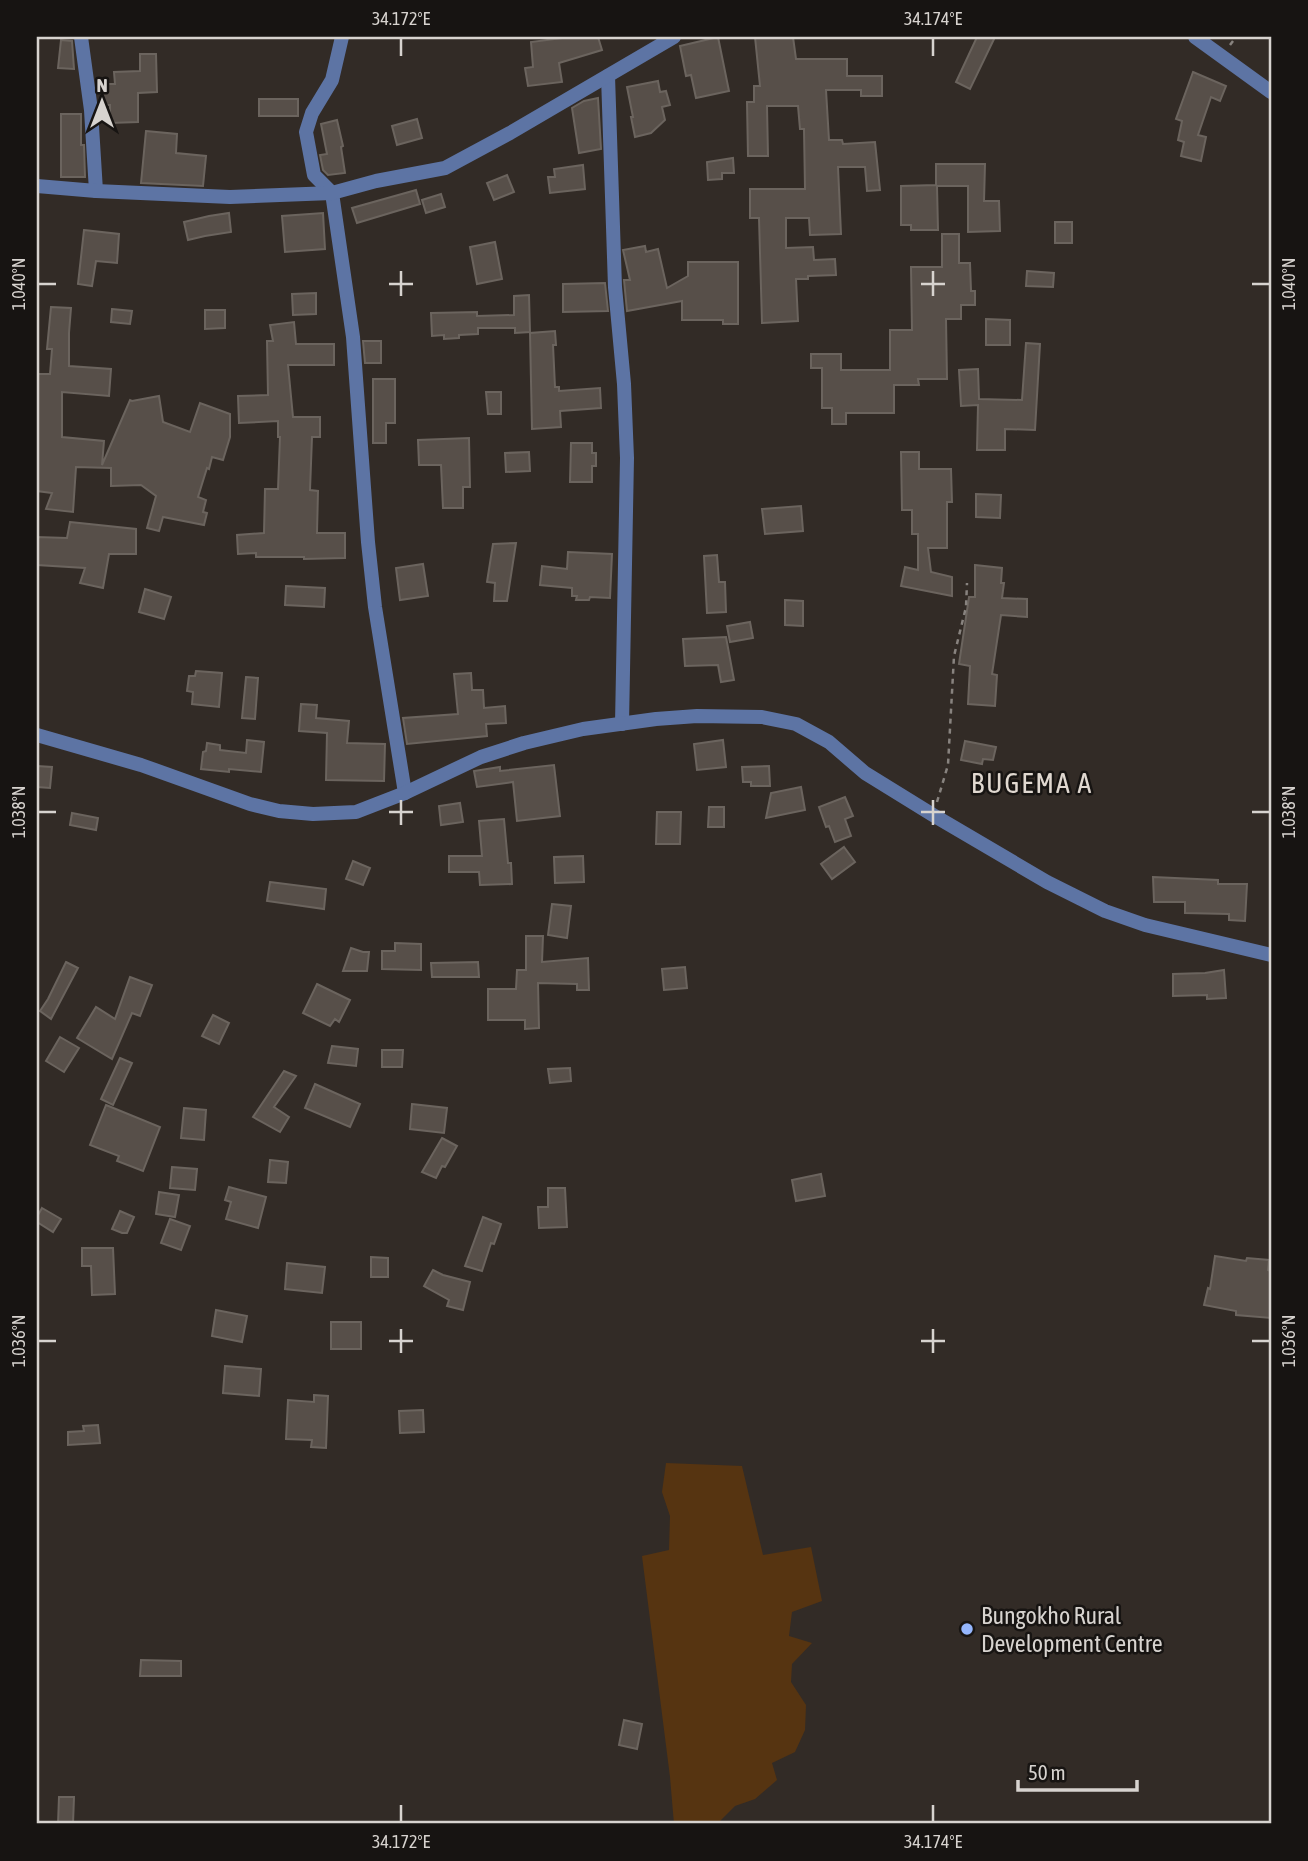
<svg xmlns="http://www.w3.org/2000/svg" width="1308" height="1861" viewBox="0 0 1308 1861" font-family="'Asap Condensed',sans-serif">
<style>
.green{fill:#563411}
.building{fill:#574f49;stroke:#6b645e;stroke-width:2}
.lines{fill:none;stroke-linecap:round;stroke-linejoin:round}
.path{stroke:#88837f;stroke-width:2.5;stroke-dasharray:5 5;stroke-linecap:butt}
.minor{stroke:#5d74a4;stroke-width:14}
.ticks{fill:none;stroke:#d7d3cf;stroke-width:2.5}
.poi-dot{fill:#95b6fd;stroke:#171412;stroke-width:2.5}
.labels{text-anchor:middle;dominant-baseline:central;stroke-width:5;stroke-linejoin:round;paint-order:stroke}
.poi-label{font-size:24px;fill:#d7d3cf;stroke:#171412;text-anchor:start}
.quarter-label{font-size:28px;letter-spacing:2px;fill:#e0d8d0;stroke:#171412}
.neatline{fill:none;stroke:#d7d3cf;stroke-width:2.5}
.ticks-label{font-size:18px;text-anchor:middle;fill:#d7d3cf}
</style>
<rect width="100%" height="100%" fill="#322b26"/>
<polygon class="green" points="666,1463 742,1466 763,1555 811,1547 822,1601 792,1612 789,1636 812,1643 792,1664 791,1682 806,1705 805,1730 795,1752 772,1763 777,1780 755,1799 735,1806 717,1824 674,1824 670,1777 642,1556 669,1550 670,1516 662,1492"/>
<g class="building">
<polygon points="570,37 598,37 602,50 559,63 562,82 528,86 525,68 533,67 531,42"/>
<polygon points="718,37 729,91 696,98 691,75 686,76 680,46"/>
<polygon points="755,37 793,37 796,59 847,59 847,76 882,76 882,96 861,96 861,90 826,90 829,140 842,140 843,144 875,142 880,190 867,191 865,167 838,167 841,234 810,235 809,218 786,218 786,248 813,247 814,260 835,259 836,275 808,276 808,279 796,279 798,321 762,323 759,218 750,218 750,189 805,189 804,129 800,129 798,106 767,106 768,156 748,156 747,102 754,102 754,86 760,86"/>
<polygon points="977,37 995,37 970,89 956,82"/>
<polygon points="61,40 72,41 74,69 58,68"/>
<polygon points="140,54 156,54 157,92 138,93 138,122 110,123 110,105 101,105 101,84 115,84 114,72 140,71"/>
<polygon points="1193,72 1226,86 1220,101 1211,97 1198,135 1206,137 1201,161 1181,156 1184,142 1178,140 1182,121 1176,119"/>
<polygon points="658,81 660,92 666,91 670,105 662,107 665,120 651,133 635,137 631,117 633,117 627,87"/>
<polygon points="598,98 601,149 579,153 572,108 584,101"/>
<rect x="259" y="99" width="39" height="17"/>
<polygon points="61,114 81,114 81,145 84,145 85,177 61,177"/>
<polygon points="417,119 422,138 397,145 392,126"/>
<polygon points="337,120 343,146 341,147 345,173 328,175 323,170 320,155 327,154 321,124"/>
<polygon points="146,131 177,134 176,153 206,156 203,186 141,183"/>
<polygon points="733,158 734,173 722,173 722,179 708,180 707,162"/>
<polygon points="936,164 985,164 984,201 999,201 1000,231 968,232 968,186 937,186 938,230 911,230 911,225 901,225 901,186 936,185"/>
<polygon points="583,165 585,189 550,193 548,177 555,177 554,169"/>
<polygon points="507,175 514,192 494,200 487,183"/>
<polygon points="416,190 420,204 357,223 352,208"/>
<polygon points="441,194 445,207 426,213 422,200"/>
<polygon points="229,213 231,232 205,236 188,240 184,222 209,216"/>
<polygon points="323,213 325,249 285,252 282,216"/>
<rect x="1055" y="222" width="17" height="21"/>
<polygon points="84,230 119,234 117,263 96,261 92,286 78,284"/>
<polygon points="942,234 959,234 959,263 970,263 971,291 975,291 975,305 961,305 961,319 946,319 947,379 918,379 919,385 894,385 894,413 846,413 846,424 832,424 832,408 822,408 822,368 811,368 811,354 841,354 841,370 890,370 890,330 912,330 911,267 942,267"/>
<polygon points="495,242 502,279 477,284 470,247"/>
<polygon points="645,246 646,252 658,249 667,288 688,276 688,262 738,262 738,324 723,324 723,320 682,320 682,301 627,311 624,280 630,280 623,250"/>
<polygon points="1027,271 1054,273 1053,287 1026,286"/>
<polygon points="605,283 608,311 563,312 563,284"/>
<polygon points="316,293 316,314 293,315 292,294"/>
<polygon points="529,295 530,332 515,333 515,328 478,328 478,334 459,335 459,338 444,339 444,335 432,336 431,313 477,312 477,316 514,315 514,296"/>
<polygon points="51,307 71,308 69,333 69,366 111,369 109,396 62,392 62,437 104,441 102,465 130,400 132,401 159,396 163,422 190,432 200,403 230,414 230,437 223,460 212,457 209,469 207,468 198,497 206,500 203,512 207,513 204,525 163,517 159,531 147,528 156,496 141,485 111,486 111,468 76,467 73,512 46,509 52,493 37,491 37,374 50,374 52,349 47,349"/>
<polygon points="112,309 132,311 130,324 111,322"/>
<polygon points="205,310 225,310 225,328 205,329"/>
<polygon points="986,319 1010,320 1010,345 986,345"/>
<polygon points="294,322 296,344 334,344 334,365 288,365 293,417 320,417 320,437 312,437 310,490 318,491 317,533 345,533 345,558 304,559 304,557 256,557 256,553 238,554 237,535 264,533 265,489 278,489 280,437 278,437 278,421 239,423 238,396 268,395 267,341 273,341 270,325"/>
<polygon points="555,331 556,345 553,345 555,387 559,387 559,391 600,388 601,408 560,411 561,427 532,429 530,333"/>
<polygon points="363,341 381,341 381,363 365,363"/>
<polygon points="1026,343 1040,344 1035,430 1005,429 1005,450 977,450 978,405 961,406 959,370 978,369 979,399 1022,400"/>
<polygon points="373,379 395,379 395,423 386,423 386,443 373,443"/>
<polygon points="486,392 501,392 501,414 488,414"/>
<polygon points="469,438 470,487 463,487 463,508 443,508 441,465 419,465 418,440"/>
<polygon points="571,443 592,443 592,453 596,453 596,466 592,466 592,482 570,482"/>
<polygon points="529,452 530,471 506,472 505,453"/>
<polygon points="901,452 919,452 919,469 951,469 952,502 947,502 947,548 928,548 931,572 952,577 952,596 901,586 905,567 918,570 918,534 912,534 912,510 902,510"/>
<polygon points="976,494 1001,495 1000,518 976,517"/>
<polygon points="801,506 803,531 765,534 762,509"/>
<polygon points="70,522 136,529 136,554 109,554 103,588 80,583 85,568 37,565 37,537 67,538"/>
<polygon points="516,543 507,601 494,601 495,583 487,582 493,544"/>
<polygon points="568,552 612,554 610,598 590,597 589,600 576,600 577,596 572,596 572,588 540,585 542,566 567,569"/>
<polygon points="717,555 719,582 725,582 726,612 707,613 704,556"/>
<polygon points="423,564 428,596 400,600 396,568"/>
<polygon points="975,565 1002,568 1001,583 1004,583 1002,598 1027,599 1027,617 1001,615 992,674 997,675 995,706 968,704 970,666 959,664 969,597 975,597"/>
<polygon points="286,586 325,588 324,607 285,605"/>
<polygon points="145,589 171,597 164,619 139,612"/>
<polygon points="785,600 803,601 803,626 785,625"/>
<polygon points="750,622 753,638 730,642 727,626"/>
<polygon points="726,637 734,680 721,682 718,665 685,666 683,639"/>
<polygon points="196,671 222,673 219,707 192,704 193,692 187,691 189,676 195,676"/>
<polygon points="471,673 472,690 483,690 484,708 505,706 506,723 486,724 487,736 407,744 403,718 458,714 454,674"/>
<polygon points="246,677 258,678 255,719 242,718"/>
<polygon points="301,704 317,705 316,718 349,721 347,743 385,744 384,781 326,780 327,733 299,731"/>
<polygon points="247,740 264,742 261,772 229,769 229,772 201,769 203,752 206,751 207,743 220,745 220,750 246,753"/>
<polygon points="723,740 726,767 697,770 694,744"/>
<polygon points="965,741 996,747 993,760 983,759 982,764 961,760"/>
<polygon points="554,765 560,816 517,821 513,782 477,787 474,771 500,767 500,771"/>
<polygon points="37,766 52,767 50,788 37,787"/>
<polygon points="769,766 770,786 751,786 751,782 743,782 742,767"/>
<polygon points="801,787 805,810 766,818 771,793"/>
<polygon points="845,797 853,816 845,819 851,836 835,842 829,826 826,827 819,807"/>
<polygon points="460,803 463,822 441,825 439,806"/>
<polygon points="709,807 724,807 724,827 708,827"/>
<polygon points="657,812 681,812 680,844 656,844"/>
<polygon points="72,813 98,818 96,830 70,825"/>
<polygon points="504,819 508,863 511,863 512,884 480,885 479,872 449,872 449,856 482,856 479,821"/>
<polygon points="844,847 855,862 832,879 821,864"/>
<polygon points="583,856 584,882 555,883 554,857"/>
<polygon points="353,861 370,868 363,885 346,879"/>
<polygon points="1153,877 1218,880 1218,884 1247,884 1245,921 1229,920 1229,914 1185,913 1185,902 1154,902"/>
<polygon points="270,882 326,889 324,909 267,901"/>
<polygon points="552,904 571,906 567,938 548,935"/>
<polygon points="526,936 543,936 542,962 588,958 589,990 577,990 577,984 538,983 539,1028 525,1029 525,1020 488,1020 488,989 516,989 517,970 526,970"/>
<polygon points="395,943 421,944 421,970 382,969 382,951 395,951"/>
<polygon points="351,948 363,952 369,952 367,971 343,971"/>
<polygon points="66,962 78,968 51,1019 40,1011 48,999"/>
<polygon points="478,962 479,977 432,977 431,963"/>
<polygon points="685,967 687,988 664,990 662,969"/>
<polygon points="1224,970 1226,998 1207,999 1207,995 1173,996 1173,974 1205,973"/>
<polygon points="130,977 152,985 140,1016 132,1013 112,1059 77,1038 96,1007 115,1019"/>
<polygon points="317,984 350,1000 339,1022 335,1019 330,1026 303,1013"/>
<polygon points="213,1015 229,1023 219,1044 202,1036"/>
<polygon points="60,1037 79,1048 64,1072 46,1061"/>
<polygon points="332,1046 358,1049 356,1066 328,1063"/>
<polygon points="382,1050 403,1050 402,1067 382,1067"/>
<polygon points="120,1058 132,1063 113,1105 101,1099"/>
<polygon points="570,1068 571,1081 550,1083 548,1069"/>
<polygon points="284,1071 296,1076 274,1107 289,1117 280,1132 253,1117"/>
<polygon points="315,1084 360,1104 350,1127 305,1108"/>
<polygon points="412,1104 447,1108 444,1133 410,1129"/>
<polygon points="106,1105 160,1127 143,1171 117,1161 119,1156 90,1145"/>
<polygon points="184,1108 206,1110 204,1140 181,1138"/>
<polygon points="442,1138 457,1146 445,1167 442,1166 436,1178 422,1172"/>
<polygon points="270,1160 288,1162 286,1183 268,1182"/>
<polygon points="172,1167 197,1169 195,1190 170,1188"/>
<polygon points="821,1174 825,1196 796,1201 792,1180"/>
<polygon points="229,1187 266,1197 258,1228 226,1219 231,1202 225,1200"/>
<polygon points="548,1188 565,1188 567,1227 539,1228 538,1207 548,1207"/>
<polygon points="159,1192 179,1195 175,1217 156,1214"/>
<polygon points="42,1208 61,1219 53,1232 37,1222 37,1217"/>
<polygon points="120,1211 134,1217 127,1233 122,1233 112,1229"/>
<polygon points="483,1217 501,1224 494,1244 491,1243 482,1271 465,1266"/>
<polygon points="170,1219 190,1226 181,1250 161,1243"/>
<polygon points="82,1248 113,1248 115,1294 92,1295 91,1266 82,1266"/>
<polygon points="1215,1256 1246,1261 1247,1258 1269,1260 1268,1270 1271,1271 1271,1318 1236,1315 1236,1311 1204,1305 1208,1288 1210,1289"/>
<polygon points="371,1257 388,1258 388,1277 371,1277"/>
<polygon points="287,1263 325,1267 322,1293 285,1289"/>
<polygon points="433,1270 443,1275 470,1282 463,1310 447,1306 449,1300 424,1286"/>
<polygon points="216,1310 247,1316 242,1342 212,1336"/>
<rect x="331" y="1322" width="30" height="27"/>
<polygon points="225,1366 261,1369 259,1396 223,1393"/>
<polygon points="314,1395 328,1396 326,1448 311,1447 312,1440 286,1439 288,1400 314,1402"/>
<polygon points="423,1410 424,1432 400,1433 399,1411"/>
<polygon points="98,1425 100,1443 68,1445 68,1432 84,1431 83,1426"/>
<polygon points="141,1660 181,1661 181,1676 140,1676"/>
<polygon points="624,1720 642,1724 637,1749 619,1745"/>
<polygon points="59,1797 74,1797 73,1824 58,1824"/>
</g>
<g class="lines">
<g class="path">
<polyline points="1230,45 1236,37"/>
<polyline points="937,802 948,765 954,656 966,607 967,583"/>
</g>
<g class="minor">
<polyline points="81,37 91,110 96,191"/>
<polyline points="342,37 332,80 312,113 306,132 314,175 332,193 353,337 368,542 375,607 405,793"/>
<polyline points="1195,37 1271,92"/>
<polyline points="608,76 615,287 624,384 627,458 622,724"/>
<polyline points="37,186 96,191 230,197 332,193 376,181 445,168 510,133 674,37"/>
<polyline points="37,735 141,765 250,804 279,811 313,814 356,812 405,793 481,757 524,743 583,729 656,719 697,716 762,717 796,724 829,742 865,773 933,815 1047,882 1105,911 1145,925 1271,955"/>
</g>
</g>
<path class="ticks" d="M401 38V56M933 38V56M401 271V296M933 271V296M38 284H56M389 284H413M921 284H945M1252 284H1270M401 800V825M933 800V825M38 812H56M389 812H413M921 812H945M1252 812H1270M401 1329V1353M933 1329V1353M38 1341H56M389 1341H413M921 1341H945M1252 1341H1270M401 1805V1822M933 1805V1822"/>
<circle class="poi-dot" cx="967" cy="1629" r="7"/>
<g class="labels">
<g class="poi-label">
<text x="981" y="1615">Bungokho Rural<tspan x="981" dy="28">Development Centre</tspan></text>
</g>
<g class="quarter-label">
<text x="1032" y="783">BUGEMA A</text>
</g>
</g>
<rect width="1308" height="1861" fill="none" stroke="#171412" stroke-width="77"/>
<g transform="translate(102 102)" stroke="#171412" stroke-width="5" paint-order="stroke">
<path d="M0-5L12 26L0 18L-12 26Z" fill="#d7d3cf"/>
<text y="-10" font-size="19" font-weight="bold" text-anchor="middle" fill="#d7d3cf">N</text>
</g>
<path d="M1018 1780v10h119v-10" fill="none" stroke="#d7d3cf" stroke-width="3.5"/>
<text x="1028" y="1780" font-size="21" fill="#d7d3cf" stroke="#171412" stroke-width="5" paint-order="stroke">50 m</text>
<rect x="38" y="38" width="1232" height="1784" class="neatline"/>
<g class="ticks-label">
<text x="401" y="25">34.172°E</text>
<text x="933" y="25">34.174°E</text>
<text transform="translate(19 284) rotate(-90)" y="6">1.040°N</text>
<text transform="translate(1289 284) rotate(-90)" y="6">1.040°N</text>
<text transform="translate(19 812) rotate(-90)" y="6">1.038°N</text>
<text transform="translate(1289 812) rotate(-90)" y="6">1.038°N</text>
<text transform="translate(19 1341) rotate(-90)" y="6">1.036°N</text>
<text transform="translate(1289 1341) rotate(-90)" y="6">1.036°N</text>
<text x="401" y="1848">34.172°E</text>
<text x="933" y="1848">34.174°E</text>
</g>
</svg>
